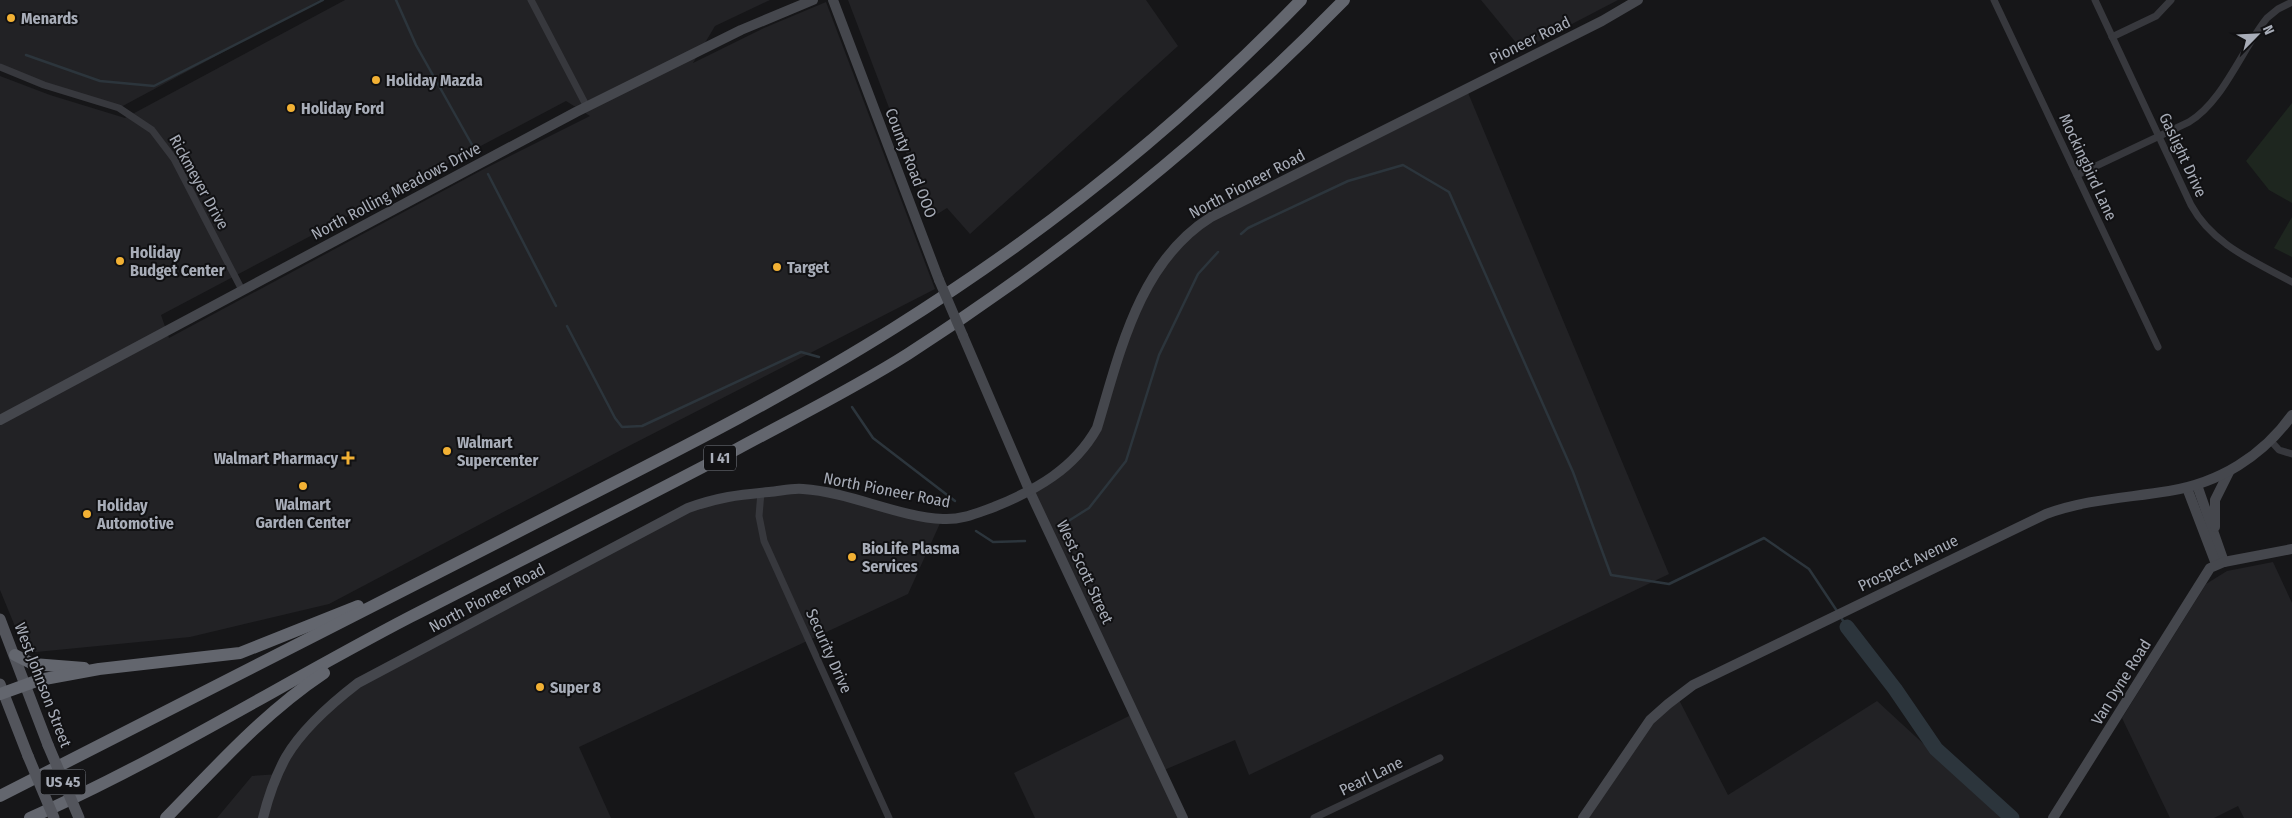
<svg xmlns="http://www.w3.org/2000/svg" width="2292" height="818" viewBox="0 0 2292 818" font-family="'Fira Sans Condensed',sans-serif">
<style>
.built{fill:#222225;fill-rule:evenodd}
.green{fill:#1e261f}
.lines{fill:none;stroke-linecap:round;stroke-linejoin:round}
.stream{stroke:#2c353c;stroke-width:2.5}
.river{stroke:#2c353c;stroke-width:15}
.street{stroke:#37383d;stroke-width:7}
.secondary{stroke:#45474d;stroke-width:10}
.primary{stroke:#53555c;stroke-width:11}
.highway{stroke:#63666e;stroke-width:12}
.secondary-bridge{stroke:#45474d;stroke-width:10}
.primary-bridge{stroke:#53555c;stroke-width:11}
.poi-dot{fill:#f2b134;stroke:#111113;stroke-width:2}
.labels{text-anchor:middle;dominant-baseline:central;stroke-width:4;stroke-linejoin:round;paint-order:stroke}
.shield{fill:#111113;stroke:#7b7e86;stroke-width:1}
.shield-label{font-size:15px;font-weight:bold;fill:#a8adb8}
.poi-label{font-size:16px;font-weight:bold;fill:#a8adb8;stroke:#111113;text-anchor:start}
.street-label{font-size:16px;fill:#a8adb8;stroke:#111113}
</style>
<rect width="100%" height="100%" fill="#161618"/>
<g class="built">
<polygon points="0,0 320,0 119,108 0,67"/>
<path d="M345 0H770L715 26 693 63 764 28 826 2 935 289 625 448 329 604 190 637 26 653 0 590V76L50 95 125 118ZM566 101 590 116 482 170 169 338 161 315Z"/>
<polygon points="848,0 1146,0 1178,46 970,234 947,208 931,218"/>
<polygon points="1481,0 1618,0 1522,50"/>
<polygon points="1466,88 1669,574 1249,775 1235,740 1157,773 1181,818 1035,818 1014,773 1129,716 1125,692 1030,492 1087,446 1144,293 1200,224"/>
<polygon points="789,489 942,519 908,594 579,747 611,818 217,818 252,776 279,774 285,758 345,693 688,508"/>
<polygon points="2273,562 2292,603 2292,818 2244,818 2238,806 2214,818 2170,818 2122,718 2206,584 2227,571"/>
<polygon points="1677,696 1728,795 1877,701 2004,818 1583,818 1627,753"/>
</g>
<g class="green">
<polygon points="2292,103 2292,203 2269,190 2246,161"/>
<polygon points="2292,217 2292,257 2274,248"/>
</g>
<g class="lines">
<g class="stream">
<polyline points="396,0 416,45 475,150"/>
<polyline points="26,55 100,81 154,86 323,0"/>
<polyline points="488,174 556,306"/>
<polyline points="1241,234 1248,228 1348,181 1403,165 1449,192 1573,472 1611,575 1669,584 1764,538 1809,569 1837,611"/>
<polyline points="567,326 615,418 622,427 642,426 801,352 819,357"/>
<polyline points="852,407 873,438 955,501"/>
<polyline points="1070,520 1089,508 1126,461 1159,355 1198,274 1218,252"/>
<polyline points="976,531 993,542 1025,541"/>
<polyline points="1840,616 1847,627"/>
</g>
<polyline class="river" points="1847,627 1895,689 1936,749 2012,818"/>
<g class="street">
<polyline points="531,0 587,107"/>
<polyline points="1994,0 2158,347"/>
<path d="M2095 0 2191 205C2213 245 2254 261 2292 282"/>
<polyline points="2112,37 2156,16 2171,0"/>
<polyline points="0,67 44,85 119,108 152,130 174,159 242,290"/>
<path d="M2077 175 2189 122C2223 102 2242 49 2267 18L2278 9 2292 2"/>
<polyline points="2270,440 2279,450 2292,454"/>
<polyline points="761,492 759,516 764,541 889,818"/>
<polyline points="1314,818 1440,758"/>
</g>
<g class="secondary">
<polyline points="833,0 939,280"/>
<polyline points="963,336 1030,492 1183,818"/>
<polyline points="0,420 576,112 741,30 813,0"/>
<polyline points="2197,485 2224,562"/>
<polyline points="2187,488 2216,564"/>
<polyline points="2215,527 2215,500 2229,472"/>
<path d="M263 818C268 798 276 775 286 757 303 728 332 703 358 683L688 508C719 497 737 495 769 492 781 491 791 488 803 489 850 492 898 517 943 519 962 520 977 513 994 507 1036 490 1074 469 1097 428 1120 352 1139 262 1211 217L1602 21 1638 0"/>
<path d="M1583 818 1650 720 1668 704 1693 685 2046 514C2087 499 2127 498 2169 491 2219 483 2263 456 2292 415"/>
<polyline points="2053,818 2210,568 2224,562 2292,549"/>
</g>
<g class="primary">
<polyline points="0,619 48,745"/>
<polyline points="0,684 28,756"/>
</g>
<g class="highway">
<polyline points="15,655 33,664 84,668"/>
<polyline points="0,694 39,680 99,669 240,653 358,606"/>
<path d="M0 796C170 711 339 624 508 537 638 470 770 406 894 328 1041 236 1180 125 1301 0"/>
<path d="M30 818C161 760 283 683 410 617 519 561 629 506 737 449 794 418 853 389 908 354 1066 252 1213 134 1344 0"/>
<path d="M166 818C216 767 264 713 324 673"/>
</g>
<polyline class="secondary-bridge" points="939,280 963,336"/>
<g class="primary-bridge">
<polyline points="48,745 79,818"/>
<polyline points="28,756 54,818"/>
</g>
</g>
<g class="poi-dot">
<circle cx="11" cy="18" r="5"/>
<circle cx="376" cy="80" r="5"/>
<circle cx="291" cy="108" r="5"/>
<circle cx="120" cy="261" r="5"/>
<circle cx="777" cy="267" r="5"/>
<circle cx="447" cy="451" r="5"/>
<path d="M345.5 450.5h5v5h5v5h-5v5h-5v-5h-5v-5h5z"/>
<circle cx="303" cy="486" r="5"/>
<circle cx="87" cy="514" r="5"/>
<circle cx="852" cy="557" r="5"/>
<circle cx="540" cy="687" r="5"/>
</g>
<g class="labels">
<g class="shield">
<rect x="704" y="445.5" width="32" height="25" rx="4"/>
<rect x="40.5" y="769.5" width="45" height="25" rx="4"/>
</g>
<g class="shield-label">
<text x="720" y="458">I 41</text>
<text x="63" y="782">US 45</text>
</g>
<g class="poi-label">
<text x="21" y="18">Menards</text>
<text x="386" y="80">Holiday Mazda</text>
<text x="301" y="108">Holiday Ford</text>
<text x="130" y="252">Holiday<tspan x="130" dy="18">Budget Center</tspan></text>
<text x="787" y="267">Target</text>
<text x="457" y="442">Walmart<tspan x="457" dy="18">Supercenter</tspan></text>
<text x="338" y="458" text-anchor="end">Walmart Pharmacy</text>
<text x="303" y="504" text-anchor="middle">Walmart<tspan x="303" dy="18">Garden Center</tspan></text>
<text x="97" y="505">Holiday<tspan x="97" dy="18">Automotive</tspan></text>
<text x="862" y="548">BioLife Plasma<tspan x="862" dy="18">Services</tspan></text>
<text x="550" y="687">Super 8</text>
</g>
<g class="street-label">
<text transform="translate(1530 40) rotate(-26)">Pioneer Road</text>
<text transform="translate(2183 155) rotate(65)">Gaslight Drive</text>
<text transform="translate(911 163) rotate(69)">County Road OOO</text>
<text transform="translate(2088 167) rotate(65)">Mockingbird Lane</text>
<text transform="translate(199 182) rotate(61)">Rickmeyer Drive</text>
<text transform="translate(1247 184) rotate(-28)">North Pioneer Road</text>
<text transform="translate(396 191) rotate(-28)">North Rolling Meadows Drive</text>
<text transform="translate(887 490) rotate(11)">North Pioneer Road</text>
<text transform="translate(1908 563) rotate(-26)">Prospect Avenue</text>
<text transform="translate(1085 572) rotate(65)">West Scott Street</text>
<text transform="translate(487 598) rotate(-28)">North Pioneer Road</text>
<text transform="translate(829 651) rotate(66)">Security Drive</text>
<text transform="translate(2121 682) rotate(-58)">Van Dyne Road</text>
<text transform="translate(43 685) rotate(69)">West Johnson Street</text>
<text transform="translate(1371 776) rotate(-26)">Pearl Lane</text>
</g>
</g>
<g transform="translate(2257 35) rotate(66)" stroke="#111113" stroke-width="4" paint-order="stroke">
<path d="M0-4L9 19L0 12L-9 19Z" fill="#a8adb8"/>
<text y="-8" font-size="14" font-weight="bold" text-anchor="middle" fill="#a8adb8">N</text>
</g>
</svg>
